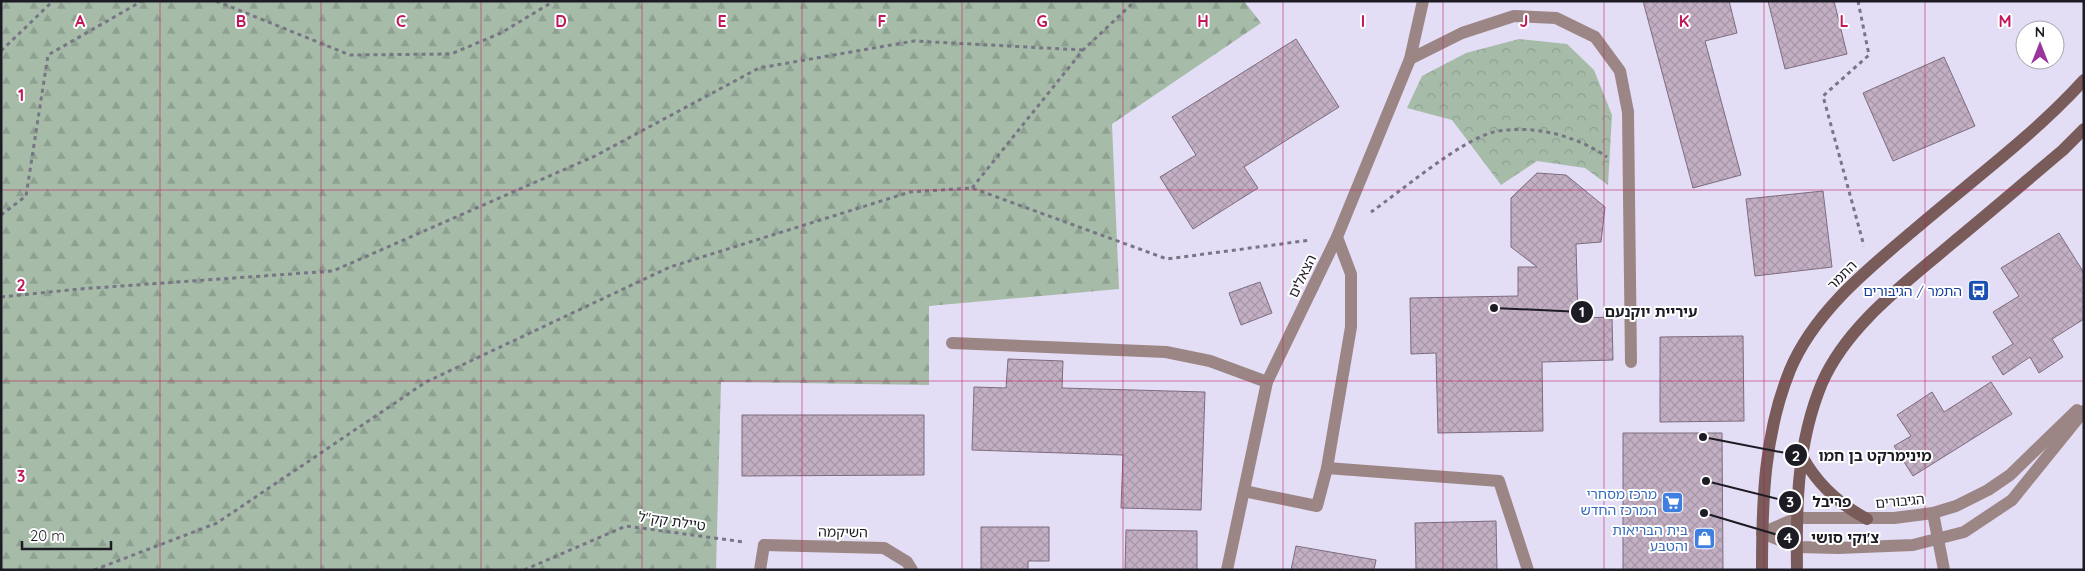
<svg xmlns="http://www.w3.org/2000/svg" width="2085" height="571" viewBox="0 0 2085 571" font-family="Quicksand,'Noto Sans Hebrew',sans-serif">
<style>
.forest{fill:url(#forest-firs)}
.park{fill:url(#park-crowns)}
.building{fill:url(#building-cross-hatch);stroke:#7d6c7e}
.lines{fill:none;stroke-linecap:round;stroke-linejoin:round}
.path{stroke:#787585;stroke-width:3;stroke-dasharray:4 4;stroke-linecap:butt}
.service{stroke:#9c8685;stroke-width:12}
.pedestrian{stroke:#9c8685;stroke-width:12}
.minor{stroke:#9c8685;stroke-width:12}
.tertiary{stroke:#9c8685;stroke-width:12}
.secondary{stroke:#795b5a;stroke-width:12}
.grid{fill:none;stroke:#c2185b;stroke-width:1;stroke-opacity:0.55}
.labels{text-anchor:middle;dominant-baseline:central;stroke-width:4;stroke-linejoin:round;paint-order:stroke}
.street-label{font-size:14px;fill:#1d1b24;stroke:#fff}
.transit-label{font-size:14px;fill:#164399;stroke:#fff;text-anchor:end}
.shop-label{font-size:14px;fill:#366cbe;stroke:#fff;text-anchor:end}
.grid-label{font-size:16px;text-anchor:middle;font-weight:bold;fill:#c2185b;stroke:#fff;stroke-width:4;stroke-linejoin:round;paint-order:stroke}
.leader{fill:none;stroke:#1d1b24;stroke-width:2}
.callout-dot{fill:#1d1b24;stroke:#fff;stroke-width:2}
.mark-label{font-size:15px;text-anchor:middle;font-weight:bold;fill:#fff}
.callout-label{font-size:15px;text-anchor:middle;font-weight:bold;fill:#1d1b24;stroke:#fff;stroke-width:4;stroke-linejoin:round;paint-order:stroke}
</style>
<defs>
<pattern id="forest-firs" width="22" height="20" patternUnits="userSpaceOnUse" patternTransform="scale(1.25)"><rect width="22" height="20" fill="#a6bca9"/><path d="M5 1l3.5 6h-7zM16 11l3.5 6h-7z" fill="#8ea191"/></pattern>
<pattern id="park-crowns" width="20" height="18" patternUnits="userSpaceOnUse" patternTransform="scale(1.25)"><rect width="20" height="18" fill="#a6bca9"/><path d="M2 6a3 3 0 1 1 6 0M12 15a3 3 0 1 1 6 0" fill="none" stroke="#8ea191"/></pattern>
<pattern id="building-cross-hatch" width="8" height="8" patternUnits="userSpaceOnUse" patternTransform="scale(1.25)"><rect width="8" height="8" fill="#c3afc3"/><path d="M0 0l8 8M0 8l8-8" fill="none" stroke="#a796a7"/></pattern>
</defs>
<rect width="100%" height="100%" fill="#e3ddf6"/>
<polygon class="forest" points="1,1 1244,1 1261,23 1112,124 1119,289 929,306 929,385 721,382 716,570 1,570"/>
<polygon class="park" points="1519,39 1567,44 1594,70 1612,115 1608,185 1585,168 1537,161 1501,185 1452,120 1407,108 1422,76 1466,53"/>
<g class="building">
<polygon points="1643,1 1729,1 1737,33 1705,41 1741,175 1693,188"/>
<polygon points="1768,1 1834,1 1847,54 1785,69"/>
<polygon points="1296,39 1339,107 1244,167 1258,188 1193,229 1160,177 1196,155 1172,117"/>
<polygon points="1944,57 1975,126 1893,161 1863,93"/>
<polygon points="1537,173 1566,175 1605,207 1601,242 1576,244 1578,318 1612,317 1613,360 1542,362 1543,431 1438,433 1436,353 1411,354 1410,298 1518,296 1518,267 1537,267 1511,247 1511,198"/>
<polygon points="1823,191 1832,267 1755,276 1746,199"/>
<polygon points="2059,233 2084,273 2084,319 2052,339 2063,357 2039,373 2030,357 2003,375 1992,357 2013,344 1993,312 2019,296 2001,268"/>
<polygon points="1260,282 1272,313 1241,325 1229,293"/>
<polygon points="1743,336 1744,421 1660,422 1660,337"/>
<polygon points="1008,359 1063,361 1062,388 1205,392 1201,510 1121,508 1123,455 972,450 974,387 1006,388"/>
<polygon points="1991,382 2012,414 1913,476 1894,446 1911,436 1897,415 1932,392 1944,412"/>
<polygon points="742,415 924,415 924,475 742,476"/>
<polygon points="1623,433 1722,433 1723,570 1623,570"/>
<polygon points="1496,521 1497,570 1416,570 1415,523"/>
<polygon points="981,527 1049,527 1049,561 1028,561 1028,570 981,570"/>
<polygon points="1126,530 1197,531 1197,570 1125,570"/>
<polygon points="1296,546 1376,560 1374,570 1291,570"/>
</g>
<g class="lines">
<g class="path">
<polyline points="216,1 350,55 451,54 501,33 554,1"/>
<polyline points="1858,1 1869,55 1823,96 1864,246"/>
<polyline points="1,51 53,1"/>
<polyline points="972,188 1083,50 1135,1"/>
<path d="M1371 212C1400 192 1462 139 1494 132 1532 124 1575 135 1607 157"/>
<polyline points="1,215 26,196 48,55 142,1"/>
<polyline points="1,297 79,289 333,271 595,156 759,68 914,41 1083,50"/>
<polyline points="94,570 217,523 426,382 670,267 910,192 972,188 1167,259 1311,240"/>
<polyline points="524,570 626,526 744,542"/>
</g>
<g class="service">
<polyline points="1410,59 1462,33 1514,16 1556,18 1595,37 1620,71 1628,112"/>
<polyline points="1244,491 1317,506 1327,468 1351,327 1351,274 1337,237"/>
<polyline points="760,570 764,545"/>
</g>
<g class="pedestrian">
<polyline points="1628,112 1631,362"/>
<polyline points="1327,468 1499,481 1528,570"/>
</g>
<g class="minor">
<polyline points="952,343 1166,352 1210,361 1267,382"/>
<polyline points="1933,513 1944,570"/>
<polyline points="764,545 884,548 907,562 912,570"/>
<polyline points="1227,570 1267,382 1337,237 1410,59 1423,1"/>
</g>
<g class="tertiary">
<polyline points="1762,533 1797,547 1838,548 1913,545 1964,532 2012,500 2084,411"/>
<polyline points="1762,533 1797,518 1894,518 1933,513 1956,506 1988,490 2010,475 2077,410"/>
</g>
<g class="secondary">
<path d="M1802 456C1817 484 1839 504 1867 519"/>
<path d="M1762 570C1762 501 1764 434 1790 370 1814 312 1868 269 1914 230 1971 181 2033 136 2084 80"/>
<path d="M1797 570C1796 506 1797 443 1822 383 1847 326 1903 285 1950 245 1988 214 2025 182 2063 150L2084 129"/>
</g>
</g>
<path class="grid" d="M160 1V570M321 1V570M481 1V570M642 1V570M802 1V570M962 1V570M1123 1V570M1283 1V570M1443 1V570M1604 1V570M1764 1V570M1925 1V570M1 190H2084M1 381H2084"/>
<defs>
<symbol id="bus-square" viewBox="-11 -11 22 22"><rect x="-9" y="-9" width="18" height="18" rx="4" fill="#1a4fb4" stroke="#fff"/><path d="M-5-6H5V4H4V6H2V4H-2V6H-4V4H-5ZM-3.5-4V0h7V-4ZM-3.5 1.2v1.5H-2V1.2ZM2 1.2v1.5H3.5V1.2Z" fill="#fff"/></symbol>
<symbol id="supermarket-square" viewBox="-11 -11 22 22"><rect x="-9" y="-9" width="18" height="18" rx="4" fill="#3f7fe0" stroke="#fff"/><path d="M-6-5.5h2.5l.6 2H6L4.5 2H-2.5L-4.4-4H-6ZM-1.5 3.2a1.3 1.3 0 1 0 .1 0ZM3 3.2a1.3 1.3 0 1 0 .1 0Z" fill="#fff"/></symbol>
<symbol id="shop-square" viewBox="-11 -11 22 22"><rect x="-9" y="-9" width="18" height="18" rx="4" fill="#3f7fe0" stroke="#fff"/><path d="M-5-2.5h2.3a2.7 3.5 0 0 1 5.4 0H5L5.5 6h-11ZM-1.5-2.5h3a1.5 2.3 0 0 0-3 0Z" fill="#fff"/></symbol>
</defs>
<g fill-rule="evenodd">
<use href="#bus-square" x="1966" y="278" width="25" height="25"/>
<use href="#supermarket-square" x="1660" y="490" width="25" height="25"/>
<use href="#shop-square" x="1692" y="526" width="25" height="25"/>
</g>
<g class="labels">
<g class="street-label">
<text transform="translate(1842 275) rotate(-45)">התמר</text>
<text transform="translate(1302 276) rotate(-64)">הצאלים</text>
<text transform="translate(1900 501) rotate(-5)">הגיבורים</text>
<text transform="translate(672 521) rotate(8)">טיילת קק"ל</text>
<text transform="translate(843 532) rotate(1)">השיקמה</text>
</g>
<g class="transit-label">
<text x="1962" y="291">התמר / הגיבורים</text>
</g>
<g class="shop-label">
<text x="1657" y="494">מרכז מסחרי<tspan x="1657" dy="16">המרכז החדש</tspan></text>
<text x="1688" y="530">בית הבריאות<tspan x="1688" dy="16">והטבע</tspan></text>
</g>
</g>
<g class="grid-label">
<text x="80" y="27">A</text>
<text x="241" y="27">B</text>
<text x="401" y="27">C</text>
<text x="561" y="27">D</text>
<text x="722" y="27">E</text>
<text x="882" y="27">F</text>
<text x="1042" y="27">G</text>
<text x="1203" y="27">H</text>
<text x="1363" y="27">I</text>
<text x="1524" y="27">J</text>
<text x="1684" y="27">K</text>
<text x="1844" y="27">L</text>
<text x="2005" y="27">M</text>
<text x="21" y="101">1</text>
<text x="21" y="291">2</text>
<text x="21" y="482">3</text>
</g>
<path class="leader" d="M1494 308L1582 312M1703 437L1796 455M1706 481L1790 502M1704 513L1788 538"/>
<g class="callout-dot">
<circle cx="1494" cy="308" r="5"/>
<circle cx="1703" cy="437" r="5"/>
<circle cx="1706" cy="481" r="5"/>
<circle cx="1704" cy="513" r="5"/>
<circle cx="1582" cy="312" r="12"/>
<circle cx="1796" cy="455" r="12"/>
<circle cx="1790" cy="502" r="12"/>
<circle cx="1788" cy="538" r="12"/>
</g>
<g class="mark-label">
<text x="1582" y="317">1</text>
<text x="1796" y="461">2</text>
<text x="1790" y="507">3</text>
<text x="1788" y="543">4</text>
</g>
<g class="callout-label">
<text x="1651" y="317">עיריית יוקנעם</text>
<text x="1875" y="461">מינימרקט בן חמו</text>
<text x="1832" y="507">פריבל</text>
<text x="1845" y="543">צ'וקי סושי</text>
</g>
<rect width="2085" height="571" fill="none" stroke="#1d1b24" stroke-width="5"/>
<g transform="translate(2040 45)"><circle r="24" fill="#ffffff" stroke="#a5a4a7"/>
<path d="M0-4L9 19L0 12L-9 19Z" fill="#9a369b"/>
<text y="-8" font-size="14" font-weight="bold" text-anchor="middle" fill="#1d1b24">N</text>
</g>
<path d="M22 541v8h89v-8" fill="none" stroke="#1d1b24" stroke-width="2.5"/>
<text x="30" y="541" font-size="15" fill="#1d1b24" stroke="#ffffff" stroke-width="4" paint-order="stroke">20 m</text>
</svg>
